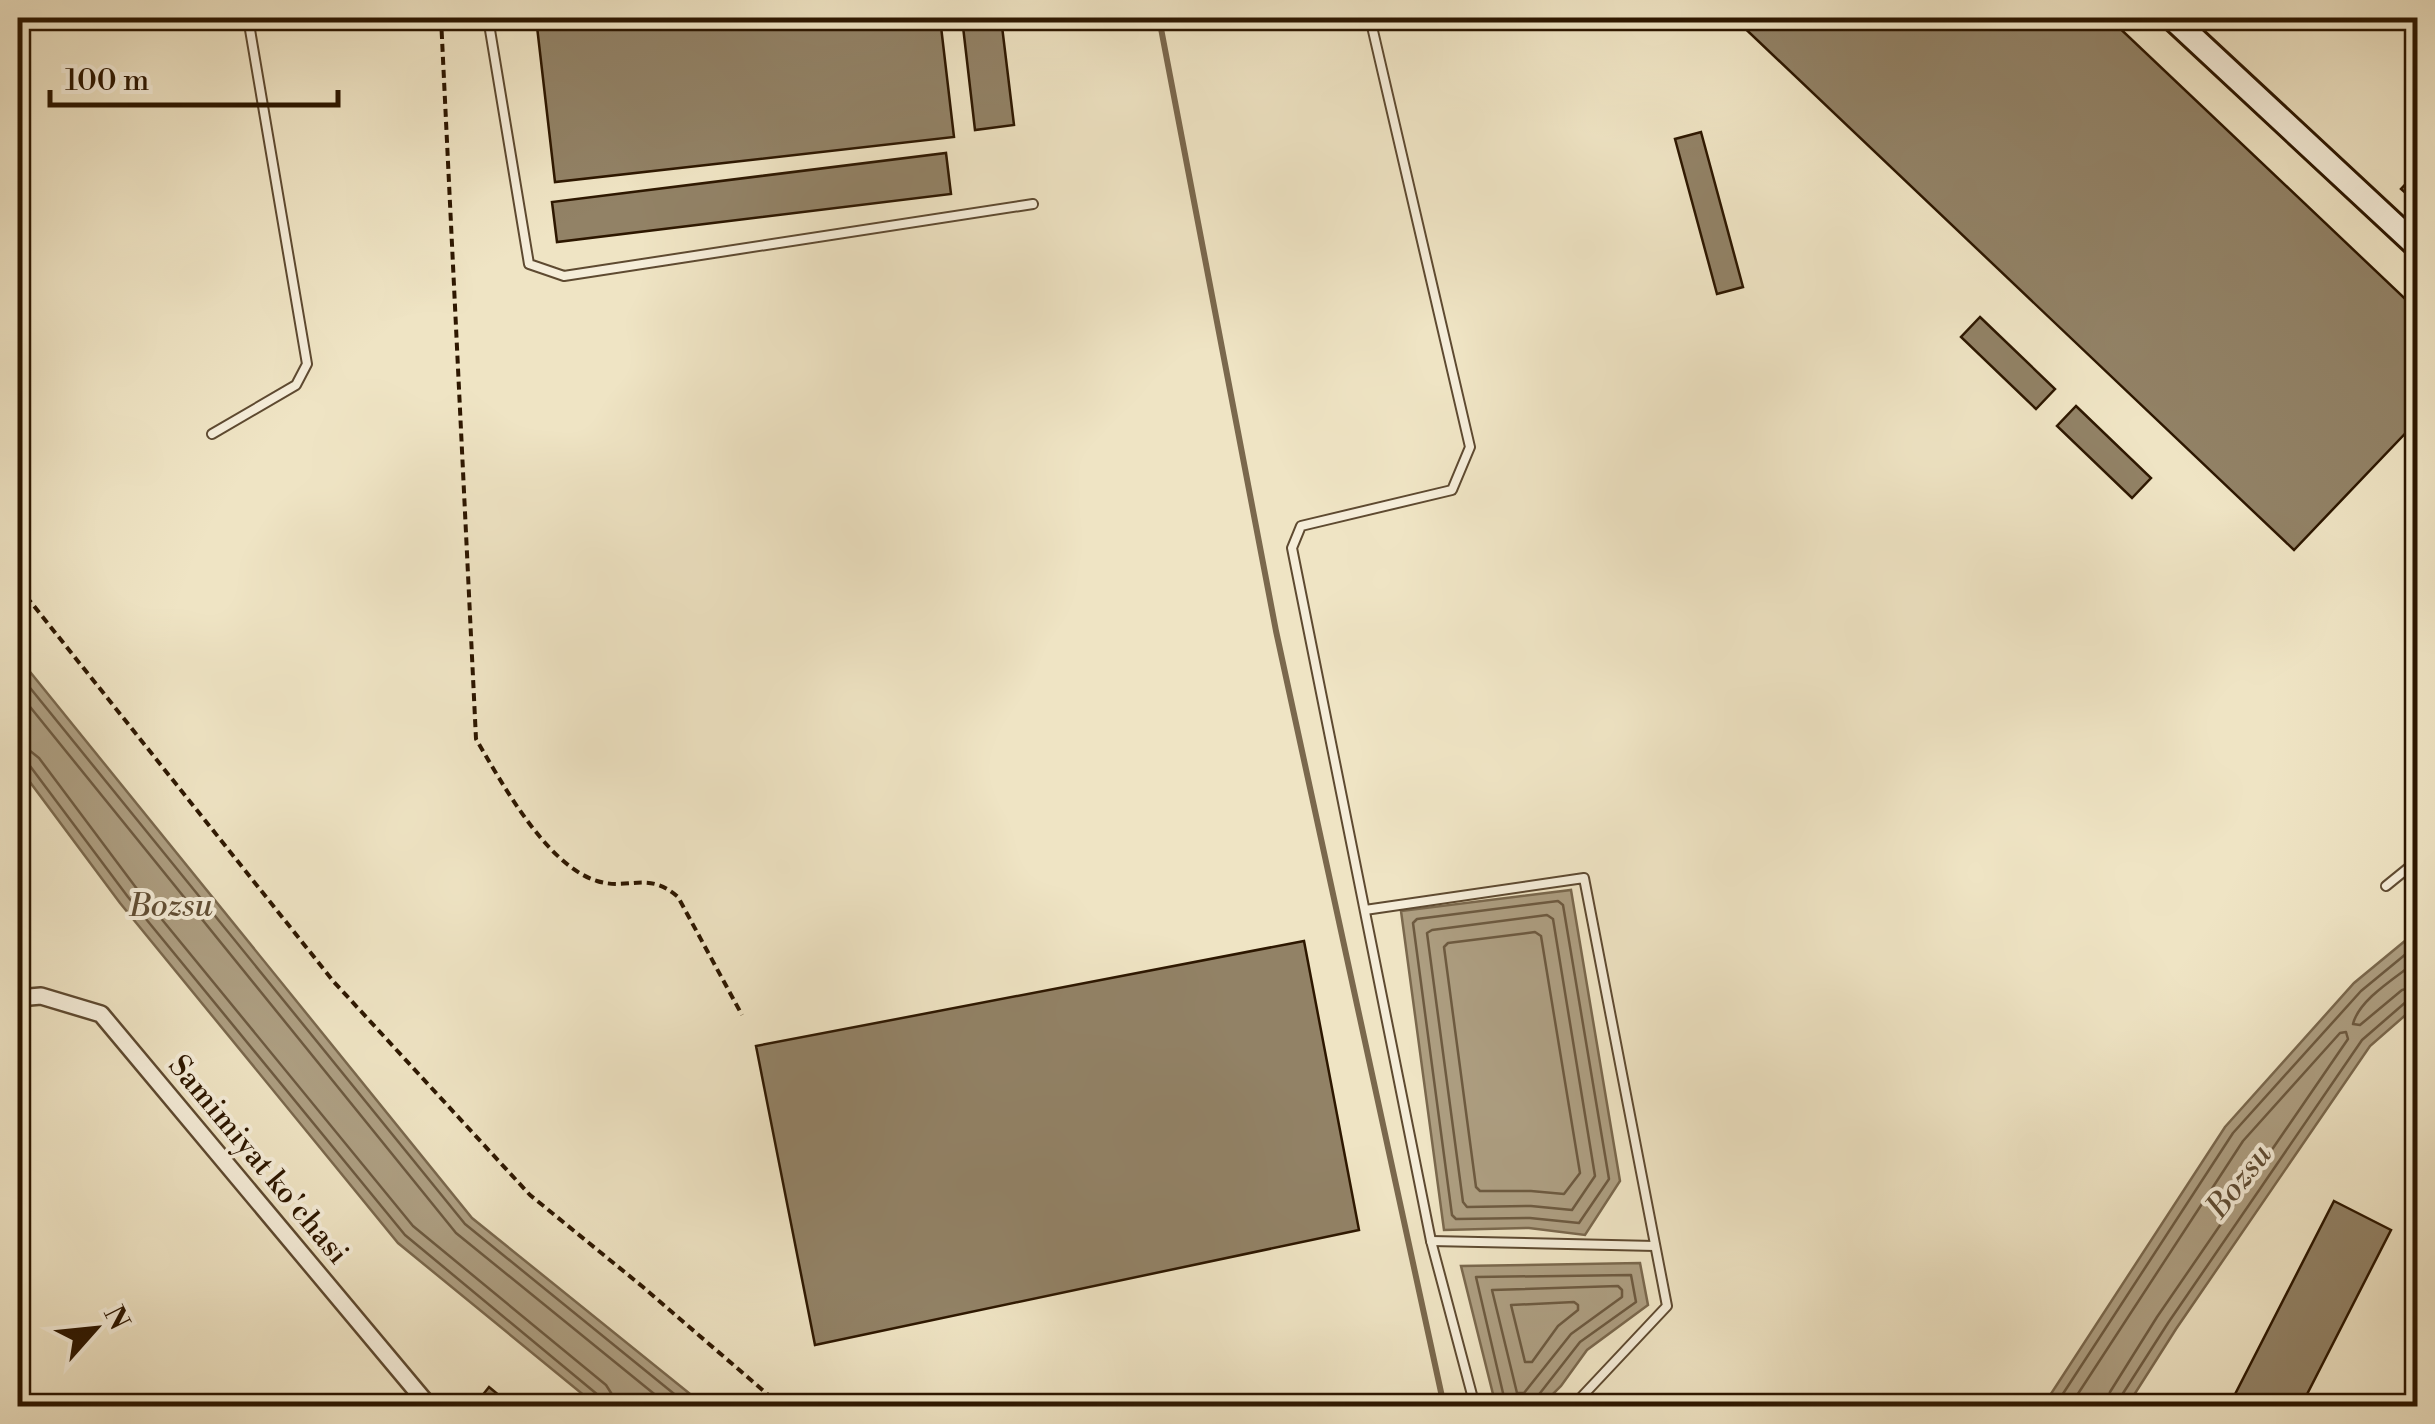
<svg xmlns="http://www.w3.org/2000/svg" width="2435" height="1424" viewBox="0 0 2435 1424" font-family="'Libre Bodoni',serif">
<style>
.water{fill:#ad9e81;stroke:#7a684d;stroke-width:2.5}
.lines{fill:none;stroke-linecap:round;stroke-linejoin:round}
.shore{stroke:#6d5a40;stroke-width:2.5}
.stream{stroke:#7a684d;stroke-width:6}
.building{fill:#928266;stroke:#2d1700;stroke-width:2.5}
.lane-casing{stroke:#5e4a31;stroke-width:12}
.street-casing{stroke:#5e4a31;stroke-width:20}
.secondary-casing{stroke:#2d1700;stroke-width:28}
.path{stroke:#2d1700;stroke-width:4;stroke-dasharray:8 5;stroke-linecap:butt}
.lane{stroke:#f5edd9;stroke-width:8}
.street{stroke:#f5edd9;stroke-width:15}
.secondary{stroke:#f5edd9;stroke-width:22}
.labels{text-anchor:middle;dominant-baseline:central;stroke-width:8;stroke-linejoin:round;paint-order:stroke}
.street-label{font-size:30px;fill:#2d1700;stroke:#f5edd9}
.water-label{font-size:32px;font-style:italic;fill:#604d34;stroke:#f5edd9}
</style>
<rect width="100%" height="100%" fill="#efe4c4"/>
<filter id="stains"><feTurbulence type="fractalNoise" baseFrequency=".002" numOctaves="4"/><feColorMatrix values="0 0 0 0 .2 0 0 0 0 .09 0 0 0 0 .02 0 0 0 .5 -.17"/></filter>
<radialGradient id="worn" r=".72"><stop offset=".6" stop-color="#630" stop-opacity="0"/><stop offset="1" stop-color="#630" stop-opacity=".3"/></radialGradient>
<g class="water">
<polygon points="18,657 472,1218 705,1406 597,1406 398,1243 120,903 18,766"/>
<polygon points="1571,890 1620,1181 1585,1235 1529,1228 1444,1230 1401,911"/>
<polygon points="2417,931 2417,1005 2370,1046 2176,1329 2127,1406 2043,1406 2225,1127 2354,983"/>
<polygon points="1640,1263 1648,1305 1587,1350 1561,1386 1541,1406 1507,1406 1495,1402 1461,1266"/>
</g>
<g class="lines">
<g class="shore">
<polyline points="18,673 465,1224 689,1406"/>
<polyline points="18,692 456,1233 669,1406"/>
<polyline points="18,749 29,750 39,758 137,889 413,1226 606,1385 613,1396 614,1406"/>
<polyline points="18,761 30,766 128,897 405,1235 598,1395 602,1406"/>
<polygon points="1558,901 1563,905 1609,1179 1579,1223 1530,1218 1456,1219 1452,1215 1413,923 1417,919"/>
<polygon points="1547,915 1553,919 1595,1176 1572,1210 1531,1206 1467,1207 1463,1202 1427,933 1432,930"/>
<polygon points="1535,932 1541,936 1580,1173 1564,1194 1531,1191 1480,1191 1476,1187 1444,947 1448,943"/>
<path d="M2418 960C2397 977 2359 999 2353 1024L2360 1025 2402 990 2418 986"/>
<polygon points="1618,1286 1622,1290 1622,1297 1571,1334 1524,1393 1517,1393 1492,1290"/>
<polygon points="1574,1302 1578,1305 1578,1310 1558,1326 1532,1362 1525,1362 1511,1305"/>
<polyline points="1506,1406 1476,1277 1631,1275 1636,1302 1580,1342 1537,1397 1534,1406"/>
<polyline points="2055,1406 2233,1133 2361,991 2418,944"/>
<polyline points="2070,1406 2243,1141 2340,1033 2346,1032 2348,1039 2157,1317 2110,1392 2106,1406"/>
<polyline points="2119,1406 2120,1398 2168,1323 2362,1040 2407,1001 2418,998"/>
</g>
<polyline class="stream" points="1159,18 1276,631 1444,1406"/>
</g>
<g class="building">
<polygon points="536,18 940,18 954,137 555,182"/>
<polygon points="962,18 1001,18 1014,125 975,130"/>
<polygon points="1734,18 2109,18 2418,311 2418,420 2294,550"/>
<polygon points="1701,132 1743,287 1717,294 1675,139"/>
<polygon points="946,153 951,194 557,242 552,202"/>
<polygon points="2418,171 2418,204 2401,189"/>
<polygon points="1980,317 2055,389 2036,409 1961,337"/>
<polygon points="2076,406 2151,478 2132,498 2057,426"/>
<polygon points="1304,941 1359,1230 815,1345 756,1046"/>
<polygon points="2334,1201 2391,1230 2301,1406 2229,1406"/>
<polygon points="489,1387 512,1406 474,1406"/>
</g>
<g class="lines">
<defs>
<g id="lane">
<polyline points="488,18 529,264 564,276 1033,204"/>
<polyline points="1370,18 1470,447 1452,490 1301,526 1292,548 1431,1241 1475,1406"/>
<polyline points="212,434 296,385 307,364 248,18"/>
<polyline points="2386,886 2418,860"/>
<polyline points="1365,910 1584,878 1667,1306 1573,1406"/>
<polyline points="1431,1241 1655,1246"/>
</g>
<polyline id="street" points="18,998 41,996 101,1014 429,1406"/>
<polyline id="secondary" points="2172,18 2418,247"/>
</defs>
<use href="#lane" class="lane-casing"/>
<use href="#street" class="street-casing"/>
<use href="#secondary" class="secondary-casing"/>
<g class="path">
<path d="M441 18 476 739C502 783 546 865 597 881 629 891 647 870 678 897L742 1015"/>
<polyline points="18,586 334,982 530,1195 643,1287 781,1406"/>
</g>
<use href="#lane" class="lane"/>
<use href="#street" class="street"/>
<use href="#secondary" class="secondary"/>
</g>
<g class="labels">
<g class="street-label">
<text transform="translate(258 1160) rotate(50)">Samimiyat ko'chasi</text>
</g>
<g class="water-label">
<text x="171" y="906">Bozsu</text>
<text transform="translate(2239 1181) rotate(-52)">Bozsu</text>
</g>
</g>
<rect width="2435" height="1424" fill="none" stroke="#efe4c4" stroke-width="60"/>
<rect x="20" y="20" width="2395" height="1384" fill="none" stroke="#2d1700" stroke-width="5"/>
<rect x="30" y="30" width="2375" height="1364" fill="none" stroke="#2d1700" stroke-width="2.5"/>
<g transform="translate(95 1329) rotate(63)" stroke="#f5edd9" stroke-width="8" paint-order="stroke">
<path d="M0-8L18 38L0 25L-18 38Z" fill="#2d1700"/>
<text y="-15" font-size="28" font-weight="bold" text-anchor="middle" fill="#2d1700">N</text>
</g>
<path d="M50 90v15h288v-15" fill="none" stroke="#2d1700" stroke-width="5"/>
<text x="65" y="90" font-size="30" fill="#2d1700" stroke="#f5edd9" stroke-width="8" paint-order="stroke">100 m</text>
<rect width="100%" height="100%" filter="url(#stains)"/>
<rect width="100%" height="100%" fill="url(#worn)"/>
</svg>
